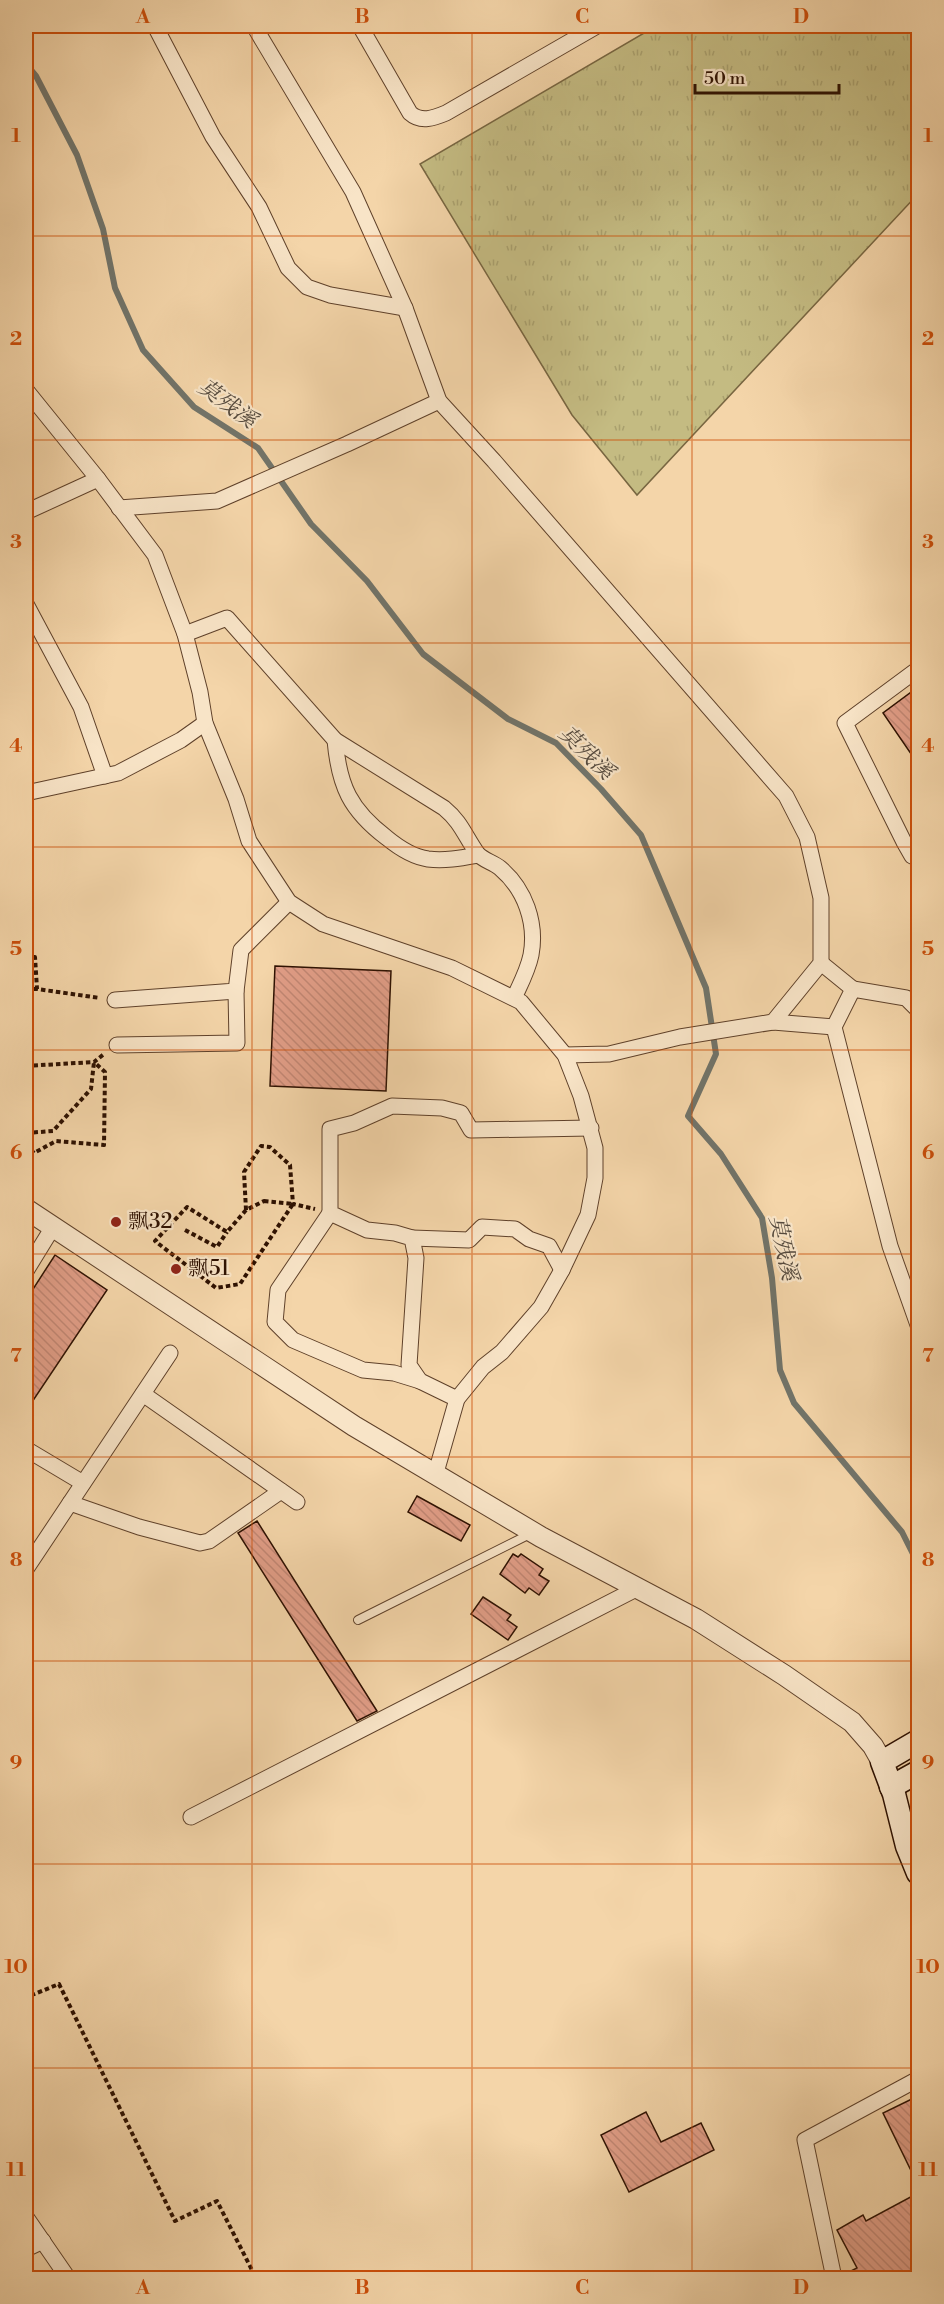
<svg xmlns="http://www.w3.org/2000/svg" width="944" height="2304" viewBox="0 0 944 2304" font-family="'Libre Bodoni','Noto Serif SC',serif">
<style>
.grass{fill:url(#grass-tufts);stroke:#786641;stroke-width:1.5}
.lines{fill:none;stroke-linecap:round;stroke-linejoin:round}
.stream{stroke:#71746a;stroke-width:6}
.building{fill:url(#building-back-hatch);stroke:#2d1000;stroke-width:1.5}
.service-casing{stroke:#5f412a;stroke-width:10}
.minor-casing{stroke:#5f412a;stroke-width:17}
.tertiary-casing{stroke:#5f412a;stroke-width:22}
.secondary-casing{stroke:#2d1000;stroke-width:25}
.path{stroke:#2d1000;stroke-width:4;stroke-dasharray:4.5 3;stroke-linecap:butt}
.service{stroke:#f8e4c7;stroke-width:8}
.minor{stroke:#f8e4c7;stroke-width:15}
.tertiary{stroke:#f8e4c7;stroke-width:20}
.secondary{stroke:#f8e4c7;stroke-width:22}
.grid{fill:none;stroke:#cc4e0a;stroke-width:1.5;stroke-opacity:0.55}
.poi-dot{fill:#8f2418;stroke:#f8e4c7;stroke-width:2}
.labels{text-anchor:middle;dominant-baseline:central;stroke-width:4.5;stroke-linejoin:round;paint-order:stroke}
.poi-label{font-size:21px;fill:#2d1000;stroke:#f8e4c7;text-anchor:start}
.water-label{font-size:22px;font-style:italic;fill:#554a3e;stroke:#f8e4c7}
.neatline{fill:none;stroke:#cc4e0a;stroke-width:2}
.grid-label{font-size:20px;text-anchor:middle;font-weight:bold;fill:#cc4e0a}
</style>
<defs>
<pattern id="grass-tufts" width="24" height="20" patternUnits="userSpaceOnUse" patternTransform="scale(1.5)"><rect width="24" height="20" fill="#c4bb82"/><path d="M3 7l-1-3M5 7V3M7 7l1-3M15 17l-1-3M17 17v-4M19 17l1-3" fill="none" stroke="#a9a06e"/></pattern>
<pattern id="building-back-hatch" width="6" height="6" patternUnits="userSpaceOnUse" patternTransform="scale(1.5)"><rect width="6" height="6" fill="#e29e88"/><path d="M-1 5l2 2M0 0l6 6M5-1l2 2" fill="none" stroke="#c28774"/></pattern>
</defs>
<rect width="100%" height="100%" fill="#f4d5a9"/>
<filter id="stains"><feTurbulence type="fractalNoise" baseFrequency=".00333" numOctaves="4"/><feColorMatrix values="0 0 0 0 .2 0 0 0 0 .09 0 0 0 0 .02 0 0 0 .5 -.17"/></filter>
<radialGradient id="worn" r=".72"><stop offset=".6" stop-color="#630" stop-opacity="0"/><stop offset="1" stop-color="#630" stop-opacity=".3"/></radialGradient>
<polygon class="grass" points="656,26 918,26 918,194 637,495 572,415 420,164"/>
<g class="lines">
<polyline class="stream" points="26,64 36,76 77,155 103,229 115,288 143,350 194,407 258,448 311,524 367,581 423,654 508,719 556,743 601,789 641,835 706,988 716,1054 688,1116 721,1154 762,1218 772,1278 780,1370 794,1403 902,1532 918,1564"/>
</g>
<g class="building">
<polygon points="918,687 918,764 883,713"/>
<polygon points="275,966 391,971 386,1091 270,1086"/>
<polygon points="55,1255 107,1290 26,1411 26,1300"/>
<polygon points="417,1496 470,1525 461,1541 408,1512"/>
<polygon points="257,1521 377,1711 357,1721 238,1533"/>
<polygon points="513,1554 518,1557 521,1554 543,1569 539,1575 549,1581 539,1595 529,1588 525,1593 500,1574"/>
<polygon points="483,1597 511,1615 507,1620 517,1627 508,1640 471,1614"/>
<polygon points="918,2096 918,2185 883,2113"/>
<polygon points="646,2112 661,2142 701,2123 714,2150 629,2192 601,2135"/>
<polygon points="918,2193 918,2278 843,2278 843,2275 857,2268 837,2230 863,2215 866,2221"/>
</g>
<g class="lines">
<defs>
<polyline id="service" points="358,1620 532,1533"/>
<g id="minor">
<polyline points="155,26 213,137 259,207 288,268 307,287 330,295 405,308"/>
<polyline points="254,26 353,192 405,308 439,401 494,461 786,796 807,837 821,898 821,963 773,1022 680,1037 609,1054 565,1055"/>
<path d="M360 26 410 113C421 123 434 118 446 113L597 26"/>
<polyline points="26,390 98,479 155,555 185,634 200,692 205,723 236,799 249,841 289,902 323,924 452,968 521,1002 565,1055 581,1096 595,1148 595,1178 588,1215 562,1270 541,1307 502,1352 483,1367 457,1399 435,1476"/>
<polyline points="119,508 217,501 347,444 439,401"/>
<polyline points="26,512 98,479"/>
<polyline points="26,604 81,707 105,776"/>
<path d="M185 634 227 618 335 740 444 808C461 822 465 836 477 853 482 860 493 862 500 868 525 889 537 923 531 955 528 970 520 985 514 998"/>
<polyline points="918,669 845,723 904,842 912,856 918,859"/>
<path d="M335 740C339 786 350 810 387 838 398 847 414 857 428 859 445 861 461 858 478 855"/>
<polyline points="26,793 118,773 181,740 205,723"/>
<polyline points="821,963 853,989"/>
<polyline points="115,1000 236,991 241,950 289,902"/>
<polyline points="918,1010 906,998 853,989 834,1027 890,1246 918,1325"/>
<polyline points="773,1022 834,1027"/>
<polyline points="117,1045 237,1043 236,991"/>
<polyline points="330,1213 278,1290 275,1322 293,1340 363,1370 394,1373 420,1381"/>
<polyline points="412,1238 469,1240 482,1227 515,1229 529,1239 549,1246 562,1270"/>
<polyline points="26,1271 53,1227"/>
<polyline points="143,1394 297,1502"/>
<polyline points="457,1399 420,1381 409,1365 416,1258 412,1238 395,1233 367,1230 330,1213 330,1129 354,1123 392,1106 442,1108 461,1113 471,1130 591,1128"/>
<polyline points="26,1449 83,1483"/>
<polyline points="70,1503 139,1527 200,1543 209,1541 281,1491"/>
<polyline points="26,1569 170,1353"/>
<polyline points="191,1817 638,1588"/>
<polyline points="26,2217 68,2278"/>
<polyline points="26,2249 43,2241"/>
<polyline points="834,2278 805,2140 918,2079"/>
</g>
<polyline id="tertiary" points="26,1209 354,1426 541,1537 696,1619 784,1675 852,1722 873,1746 882,1762"/>
<g id="secondary">
<polyline points="918,1741 882,1762 894,1794 907,1846 918,1873"/>
<polyline points="891,1787 918,1772"/>
</g>
</defs>
<use href="#service" class="service-casing"/>
<use href="#minor" class="minor-casing"/>
<use href="#tertiary" class="tertiary-casing"/>
<use href="#secondary" class="secondary-casing"/>
<g class="path">
<polyline points="26,957 35,957 37,989"/>
<polyline points="26,989 37,989 100,998"/>
<polyline points="26,1066 94,1062 104,1054"/>
<polyline points="26,1133 53,1131 91,1089 94,1062"/>
<polyline points="26,1144 34,1153 56,1141 104,1145 105,1072 94,1062"/>
<polygon points="264,1201 293,1204 240,1284 216,1288 155,1241 187,1207 227,1232 246,1210"/>
<polyline points="246,1210 244,1172 261,1146 270,1147 290,1165 293,1204 315,1209"/>
<polyline points="185,1230 217,1247 227,1232"/>
<polyline points="26,1980 32,1995 59,1984 175,2221 217,2201 256,2278"/>
<polyline points="26,1999 32,1995"/>
</g>
<use href="#service" class="service"/>
<use href="#minor" class="minor"/>
<use href="#tertiary" class="tertiary"/>
<use href="#secondary" class="secondary"/>
</g>
<path class="grid" d="M252 26V2278M472 26V2278M692 26V2278M26 236H918M26 440H918M26 643H918M26 847H918M26 1050H918M26 1254H918M26 1457H918M26 1661H918M26 1864H918M26 2068H918"/>
<g class="poi-dot">
<circle cx="116" cy="1222" r="6"/>
<circle cx="176" cy="1269" r="6"/>
</g>
<g class="labels">
<g class="poi-label">
<text x="128" y="1222">飘32</text>
<text x="188" y="1269">飘51</text>
</g>
<g class="water-label">
<text transform="translate(227 404) rotate(36)">莫残溪</text>
<text transform="translate(586 753) rotate(44)">莫残溪</text>
<text transform="translate(783 1248) rotate(78)">莫残溪</text>
</g>
</g>
<rect width="944" height="2304" fill="none" stroke="#f4d5a9" stroke-width="66"/>
<path d="M695 84v9h144v-9" fill="none" stroke="#2d1000" stroke-width="3"/>
<text x="704" y="84" font-size="18" fill="#2d1000" stroke="#f8e4c7" stroke-width="4.5" paint-order="stroke">50 m</text>
<rect x="33" y="33" width="878" height="2238" class="neatline"/>
<g class="grid-label">
<text x="143" y="23">A</text>
<text x="362" y="23">B</text>
<text x="582" y="23">C</text>
<text x="801" y="23">D</text>
<text x="16" y="142">1</text>
<text x="928" y="142">1</text>
<text x="16" y="345">2</text>
<text x="928" y="345">2</text>
<text x="16" y="548">3</text>
<text x="928" y="548">3</text>
<text x="16" y="752">4</text>
<text x="928" y="752">4</text>
<text x="16" y="955">5</text>
<text x="928" y="955">5</text>
<text x="16" y="1159">6</text>
<text x="928" y="1159">6</text>
<text x="16" y="1362">7</text>
<text x="928" y="1362">7</text>
<text x="16" y="1566">8</text>
<text x="928" y="1566">8</text>
<text x="16" y="1769">9</text>
<text x="928" y="1769">9</text>
<text x="16" y="1973">10</text>
<text x="928" y="1973">10</text>
<text x="16" y="2176">11</text>
<text x="928" y="2176">11</text>
<text x="143" y="2294">A</text>
<text x="362" y="2294">B</text>
<text x="582" y="2294">C</text>
<text x="801" y="2294">D</text>
</g>
<rect width="100%" height="100%" filter="url(#stains)"/>
<rect width="100%" height="100%" fill="url(#worn)"/>
</svg>
